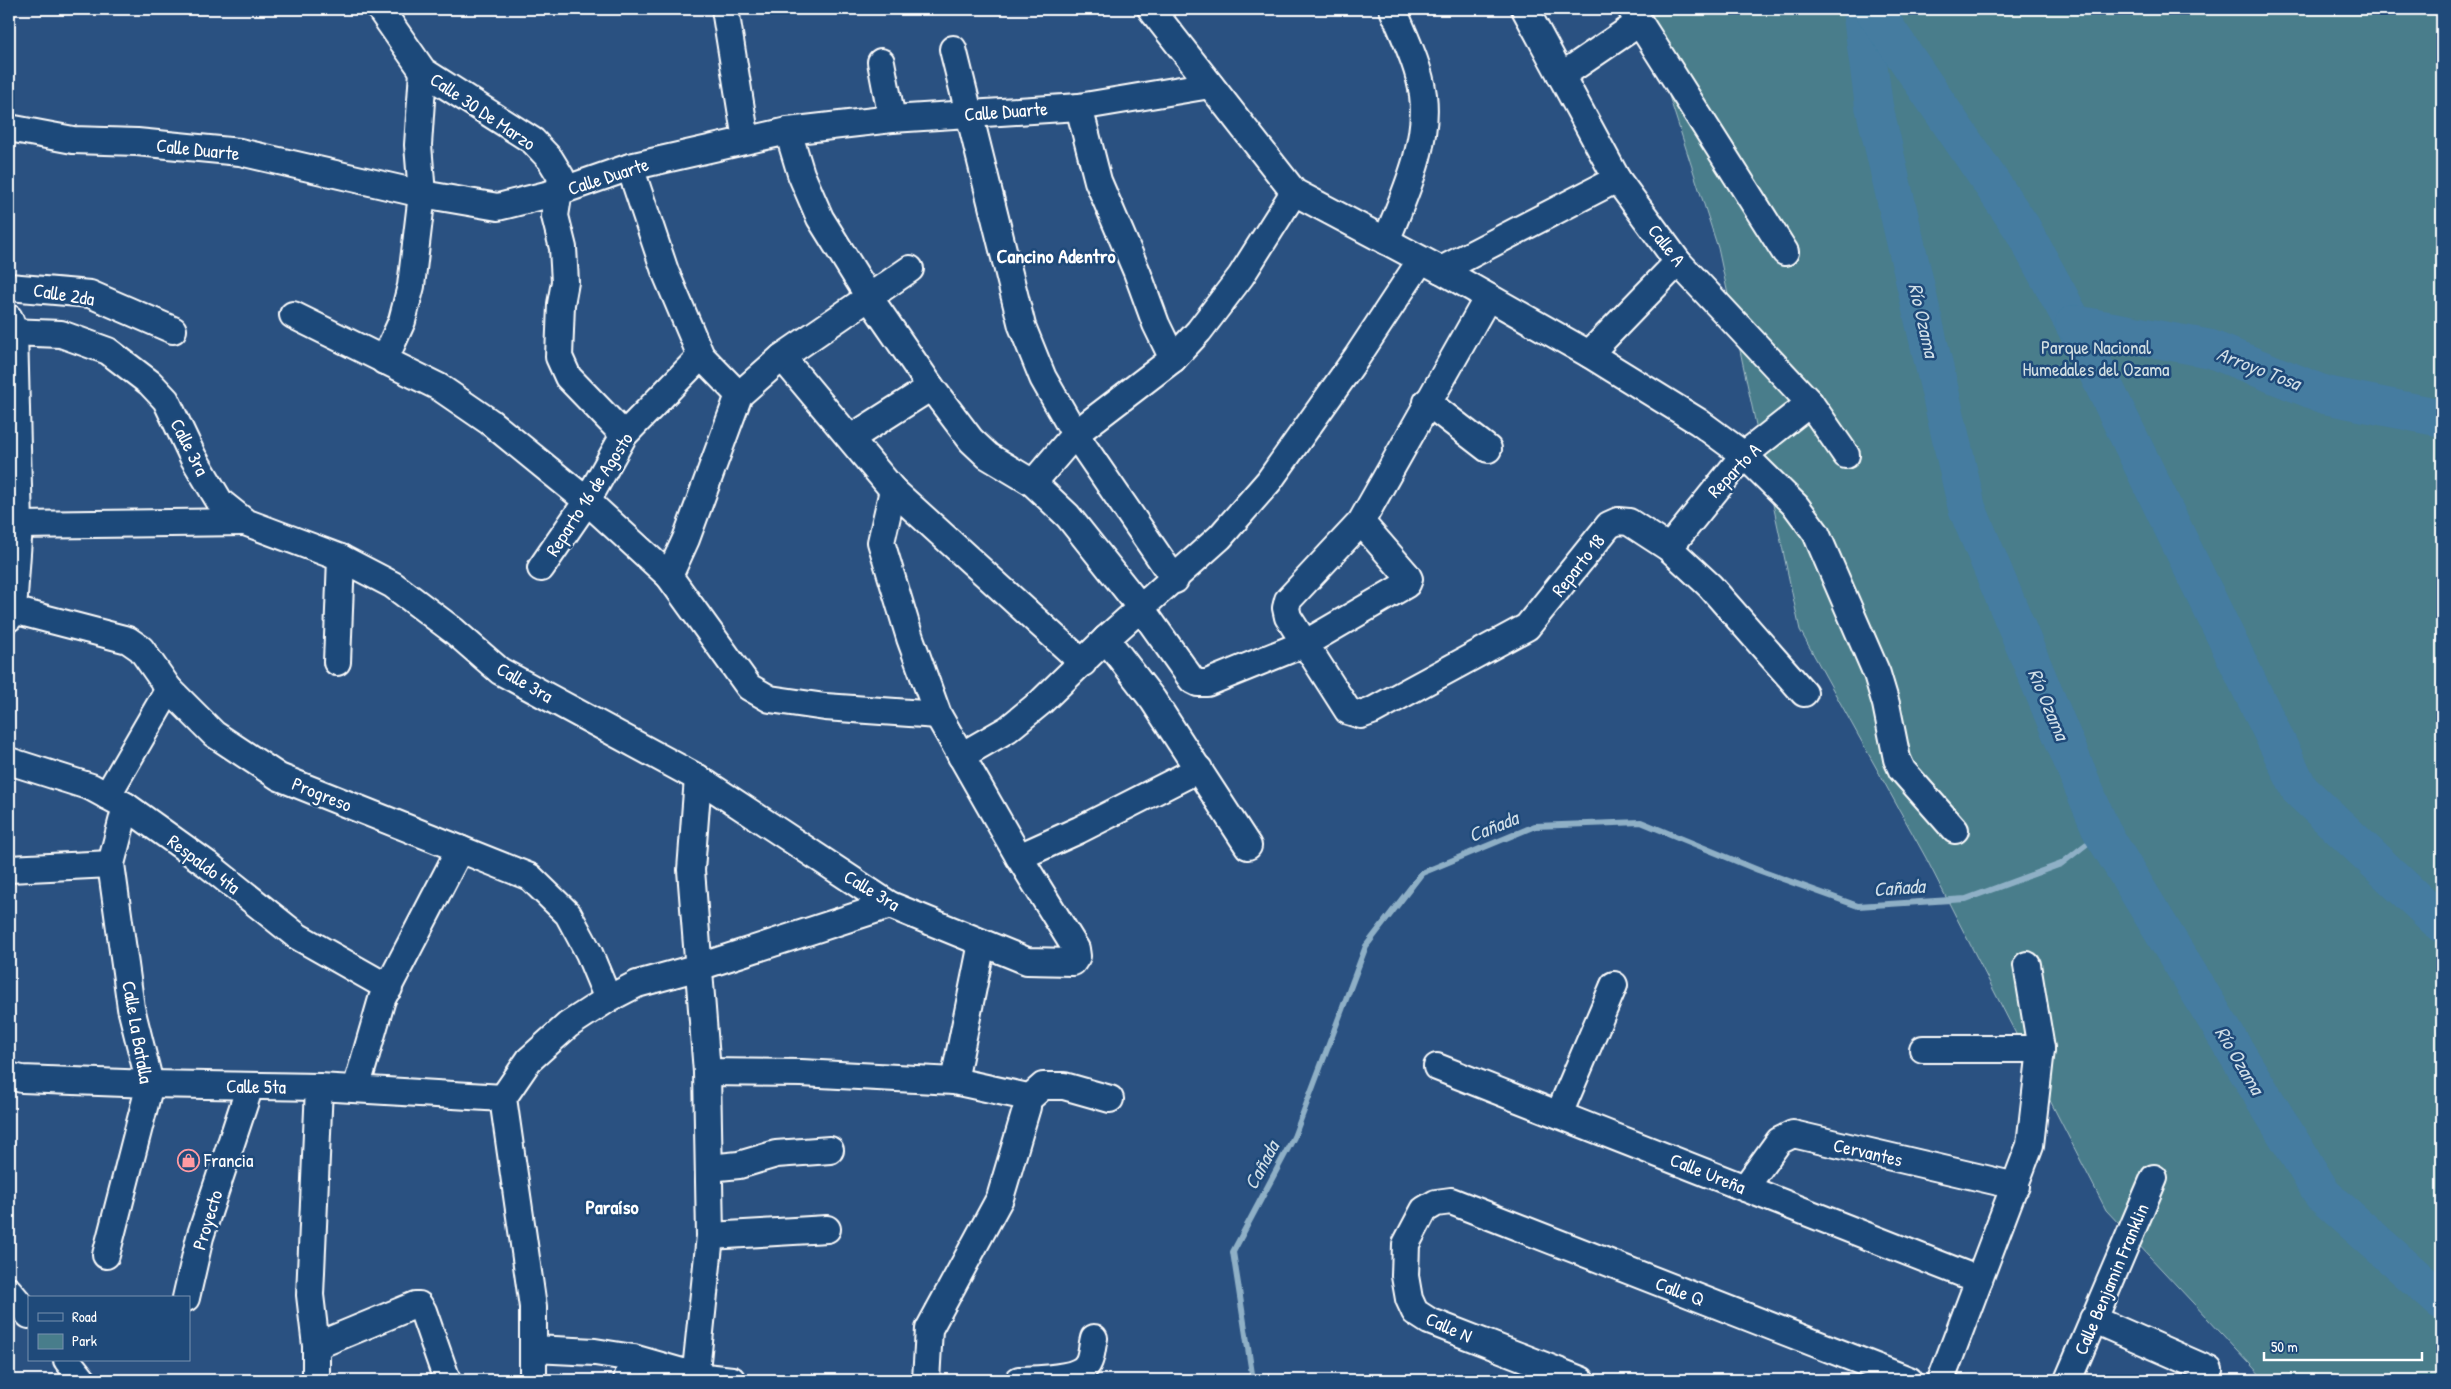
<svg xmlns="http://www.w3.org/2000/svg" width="2451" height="1389" viewBox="0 0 2451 1389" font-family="'Patrick Hand',sans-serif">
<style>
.green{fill:#487d8b;stroke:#a4bec5}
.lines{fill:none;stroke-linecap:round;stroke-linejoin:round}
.stream{stroke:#8fb0c6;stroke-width:6}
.river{stroke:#447ba0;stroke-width:38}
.minor-casing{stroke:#fff;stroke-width:30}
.minor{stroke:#1f4a7a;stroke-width:26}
.labels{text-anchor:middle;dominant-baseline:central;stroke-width:5;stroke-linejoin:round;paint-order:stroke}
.street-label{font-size:19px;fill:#fff;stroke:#1f4a7a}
.park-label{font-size:19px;fill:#d1dee2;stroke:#1f4a7a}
.poi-label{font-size:19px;fill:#fff;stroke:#1f4a7a;text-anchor:start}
.neighbourhood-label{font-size:20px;font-weight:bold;fill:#fff;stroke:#1f4a7a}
.water-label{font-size:20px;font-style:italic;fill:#d0dee7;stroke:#1f4a7a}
</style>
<rect width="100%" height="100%" fill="#2a5181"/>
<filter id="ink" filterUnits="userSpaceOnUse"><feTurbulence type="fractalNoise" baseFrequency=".02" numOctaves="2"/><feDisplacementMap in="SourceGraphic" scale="10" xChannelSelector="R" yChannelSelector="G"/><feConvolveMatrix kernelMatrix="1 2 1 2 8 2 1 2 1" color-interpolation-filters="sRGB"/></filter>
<g filter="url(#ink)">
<polygon class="green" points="1641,9 2442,9 2442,1380 2265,1380 2106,1210 1926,858 1800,630 1718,248"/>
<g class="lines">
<polyline class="stream" points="1253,1380 1233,1252 1294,1137 1366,946 1422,873 1535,826 1641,822 1758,870 1858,906 1966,899 2061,864 2102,832"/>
<g class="river">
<polyline points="1861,9 1874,106 1967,508 2102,832 2323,1195 2442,1301"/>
<polyline points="1873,9 2022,228 2074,324 2300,790 2442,924"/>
<polyline points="2074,324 2211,349 2325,395 2442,418"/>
</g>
<defs>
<g id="minor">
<polyline points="380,9 423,71 533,141 550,159 561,177 555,216 563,248 565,282 561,304 559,357 568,377 624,435"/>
<polyline points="725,9 746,140"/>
<polyline points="1151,9 1294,192 1441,270 1589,354 1699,422 1744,455 1796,506 1816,533 1877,674 1886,704 1897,759 1902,770 1955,830"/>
<polyline points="1525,9 1617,179 1678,262 1810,403 1846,455"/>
<polyline points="1631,9 1785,252"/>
<polyline points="953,49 1022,326 1043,378 1075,434 1175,580"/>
<polyline points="881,62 892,119"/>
<polyline points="1561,76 1639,23"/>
<polyline points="1079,107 1098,181 1137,272 1156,324 1173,359"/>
<polyline points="9,128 73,140 137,142 240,152 422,194 498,207 558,192 630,167 788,131 892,119 1079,107 1210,85"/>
<polyline points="788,131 801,174 820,218 869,297 931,387 971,440 988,456 1033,483 1068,516 1141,608 1192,680 1198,683 1207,683 1306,643 1407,584 1409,579 1407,575 1361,522"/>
<polyline points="630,167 665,271 701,356 739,395"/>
<path d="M1386 241C1404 196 1429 144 1423 95 1419 65 1404 36 1393 9"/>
<polyline points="1441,270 1617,179"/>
<polyline points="9,287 90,294 173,330"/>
<polyline points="1488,297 1361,522 1288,600 1286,608 1288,617 1348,711 1361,715 1372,711 1527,627 1609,525 1618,521 1629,522 1669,548 1710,586 1804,693"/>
<polyline points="293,315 439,387 490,422 587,501 669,576 749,687 770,699 825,707 938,715"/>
<polyline points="9,318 14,331 19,525 13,610 9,618"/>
<polyline points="9,332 61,334 108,351 150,383 166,400 193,457 220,502 245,522 341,558 393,585 454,631 500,671 698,778 890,905 1027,961 1073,962 1077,956 1076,949 1019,857 938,715 910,638 881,542 893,490"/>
<polyline points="1589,354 1678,262"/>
<polyline points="782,357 893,490 1083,663"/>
<polyline points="384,361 402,321 411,286 422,194 418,145 423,71"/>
<polyline points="1427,402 1488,449"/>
<polyline points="851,438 931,387"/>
<polyline points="1033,483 1075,434 1173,359 1199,331 1241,276 1294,192"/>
<polyline points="19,525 245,522"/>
<polyline points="1669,548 1744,455 1810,403"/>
<polyline points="541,568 587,501 624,435 701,356"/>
<polyline points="669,576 686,539 739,395 782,357 910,269"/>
<polyline points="13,610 128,640 141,649 169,689 214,734 279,777 530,877 568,914 589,953 608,999"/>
<polyline points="1106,639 1153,700 1248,846"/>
<polyline points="337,662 341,558"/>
<polyline points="961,756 1008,729 1041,702 1106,639 1220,537 1269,481 1357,357 1421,260"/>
<polyline points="9,761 91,787 126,806 207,864 297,936 389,988"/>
<polyline points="107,796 169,689"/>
<polyline points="1019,857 1079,830 1199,769"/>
<polyline points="9,869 111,864"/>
<polyline points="1923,1049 2041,1049"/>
<polyline points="1437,1067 1979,1280"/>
<polyline points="707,1072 801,1073 954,1081 1023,1096 1027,1107 1000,1198 929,1329 926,1380"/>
<polyline points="9,1076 22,1079 150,1084 319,1087 503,1098"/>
<polyline points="954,1081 982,943"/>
<polyline points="356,1089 382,999 460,849"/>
<polyline points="1026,1101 1043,1086 1064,1086 1110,1099"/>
<polyline points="1559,1114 1614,985"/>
<polyline points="709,1168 739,1165 776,1154 830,1150"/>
<polyline points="1745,1188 1779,1141 1793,1134 2016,1186"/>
<polyline points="710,1236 827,1229"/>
<polyline points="106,1255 150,1084 131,1008 111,864 126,806"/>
<polyline points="9,1291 29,1315"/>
<polyline points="186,1298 200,1237 250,1086"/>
<polyline points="2093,1319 2209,1370"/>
<polyline points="316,1346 415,1305 419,1305 423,1311 447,1380"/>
<polyline points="534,1349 595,1352 633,1358 696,1376 732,1380"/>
<polyline points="67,1360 83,1380"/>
<polyline points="316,1380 316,1346 310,1295 319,1087"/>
<polyline points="533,1380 533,1307 503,1098 529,1060 568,1025 608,999 637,984 699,967 890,905"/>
<polyline points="627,1380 633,1358"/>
<polyline points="695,1380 710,1236 707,1072 691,870 698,778"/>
<path d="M1019 1380C1037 1379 1082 1380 1089 1361 1092 1354 1092 1345 1094 1338"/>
<polyline points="1581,1380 1429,1321 1415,1312 1409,1299 1405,1276 1406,1244 1424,1210 1436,1203 1451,1201 1909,1380"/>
<polyline points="1941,1380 2030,1145 2041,1049 2027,965"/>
<polyline points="2068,1380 2154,1178"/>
</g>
</defs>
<use href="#minor" class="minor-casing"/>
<use href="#minor" class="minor"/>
</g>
</g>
<defs>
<symbol id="shop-ring" viewBox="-11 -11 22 22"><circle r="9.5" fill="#1f4a7a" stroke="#ff9aa2" stroke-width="1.5"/><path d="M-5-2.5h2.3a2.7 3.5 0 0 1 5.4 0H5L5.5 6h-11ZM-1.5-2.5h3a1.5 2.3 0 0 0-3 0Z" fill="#ff9aa2"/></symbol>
</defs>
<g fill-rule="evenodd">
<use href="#shop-ring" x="176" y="1148" width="25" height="25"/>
</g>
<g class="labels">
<g class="street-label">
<text transform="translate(483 111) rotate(34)">Calle 30 De Marzo</text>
<text transform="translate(1006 111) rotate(-4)">Calle Duarte</text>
<text transform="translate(198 149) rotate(6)">Calle Duarte</text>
<text transform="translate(608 176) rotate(-18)">Calle Duarte</text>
<text transform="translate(1667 245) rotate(52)">Calle A</text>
<text transform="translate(64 294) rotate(9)">Calle 2da</text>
<text transform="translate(190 447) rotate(63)">Calle 3ra</text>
<text transform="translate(1734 470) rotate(-46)">Reparto A</text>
<text transform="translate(589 494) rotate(-57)">Reparto 16 de Agosto</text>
<text transform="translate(1578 565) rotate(-52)">Reparto 18</text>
<text transform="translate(525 682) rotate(30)">Calle 3ra</text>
<text transform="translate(322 794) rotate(22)">Progreso</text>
<text transform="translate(204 864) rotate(37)">Respaldo 4ta</text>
<text transform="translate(872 890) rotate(31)">Calle 3ra</text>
<text transform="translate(138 1032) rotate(80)">Calle La Batalla</text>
<text transform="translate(256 1086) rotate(1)">Calle 5ta</text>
<text transform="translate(1868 1152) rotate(13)">Cervantes</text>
<text transform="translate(1708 1173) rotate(22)">Calle Ureña</text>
<text transform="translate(207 1220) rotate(-73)">Proyecto</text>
<text transform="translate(2111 1279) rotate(-67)">Calle Benjamin Franklin</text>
<text transform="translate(1680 1291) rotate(21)">Calle Q</text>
<text transform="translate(1449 1327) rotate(24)">Calle N</text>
</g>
<g class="park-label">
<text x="2096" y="347">Parque Nacional<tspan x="2096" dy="22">Humedales del Ozama</tspan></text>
</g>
<g class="poi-label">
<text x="204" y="1160">Francia</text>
</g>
<g class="neighbourhood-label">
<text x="1056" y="255">Cancino Adentro</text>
<text x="612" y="1206">Paraíso</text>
</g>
<g class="water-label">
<text transform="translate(1924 320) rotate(77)">Río Ozama</text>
<text transform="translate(2259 368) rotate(21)">Arroyo Tosa</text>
<text transform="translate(2049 704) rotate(67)">Río Ozama</text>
<text transform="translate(1493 826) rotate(-22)">Cañada</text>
<text transform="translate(1899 887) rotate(-4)">Cañada</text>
<text transform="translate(2240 1060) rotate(59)">Río Ozama</text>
<text transform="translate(1261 1165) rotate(-62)">Cañada</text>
</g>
</g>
<rect width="2451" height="1389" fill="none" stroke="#1f4a7a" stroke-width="30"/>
<rect x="15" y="15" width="2421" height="1359" fill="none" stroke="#fff" stroke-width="2" filter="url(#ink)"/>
<rect x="28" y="1296" width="162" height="65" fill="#1f4a7a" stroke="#7992af"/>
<rect x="38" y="1313" width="25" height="8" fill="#1f4a7a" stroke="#7992af"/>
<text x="72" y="1322" font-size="15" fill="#ffffff">Road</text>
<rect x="38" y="1334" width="25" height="15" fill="#487d8b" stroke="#7992af"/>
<text x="72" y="1346" font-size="15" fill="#ffffff">Park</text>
<path d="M2264 1352v8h158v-8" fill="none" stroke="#ffffff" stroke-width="2.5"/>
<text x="2271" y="1352" font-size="15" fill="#ffffff" stroke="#1f4a7a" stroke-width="4" paint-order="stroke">50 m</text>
</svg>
